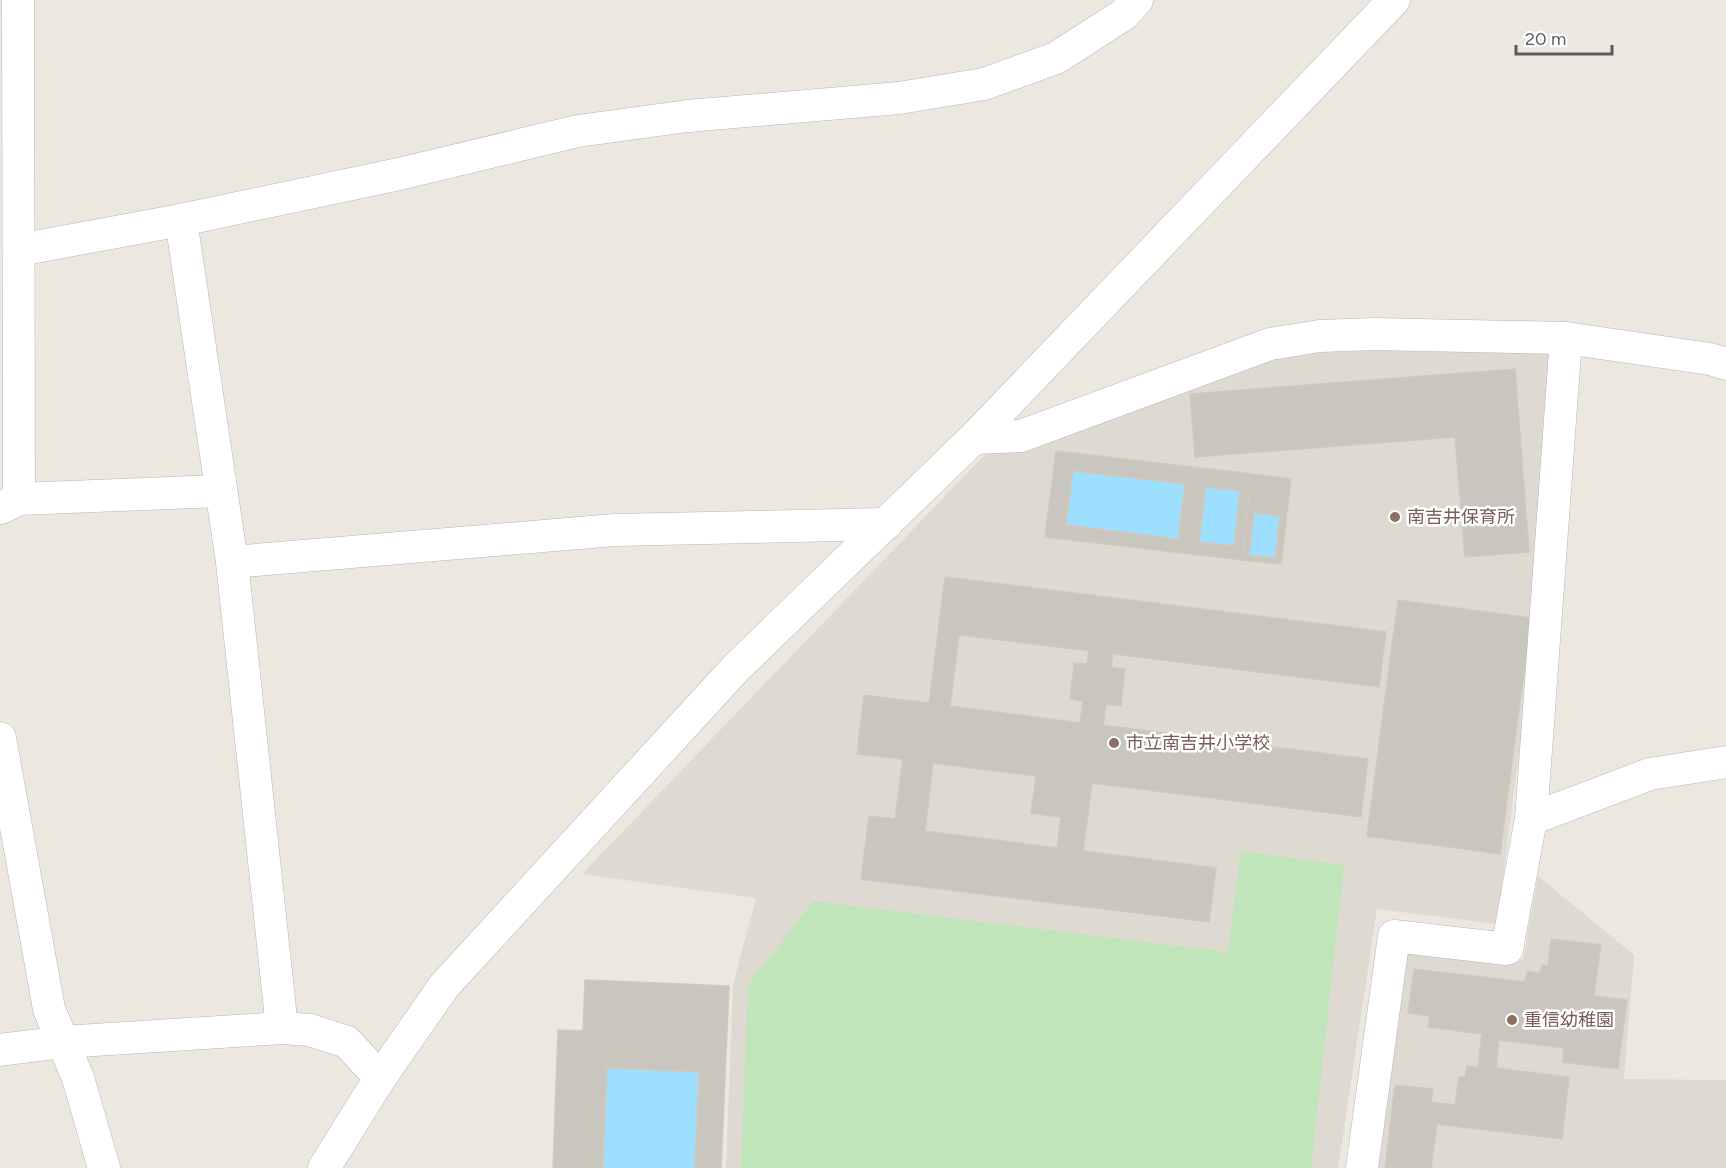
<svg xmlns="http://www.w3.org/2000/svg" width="1726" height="1168" viewBox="0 0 1726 1168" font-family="Figtree,'Noto Sans JP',sans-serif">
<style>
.education{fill:#dedad1}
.green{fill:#c0e5bb}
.water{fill:#9ddfff}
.building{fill:#c9c5bf;stroke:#d1c9be;stroke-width:1.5;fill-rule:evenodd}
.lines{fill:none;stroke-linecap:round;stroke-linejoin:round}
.minor-casing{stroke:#b3b7bb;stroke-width:33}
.minor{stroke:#fff;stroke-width:32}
.education-dot{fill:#8d6e63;stroke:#fff;stroke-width:2}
.labels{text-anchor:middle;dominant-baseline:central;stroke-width:5;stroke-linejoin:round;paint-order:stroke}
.education-label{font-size:18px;fill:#785e54;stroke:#fff;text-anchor:start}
</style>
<rect width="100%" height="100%" fill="#ece8e0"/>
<g class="education">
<polygon points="1319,343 1555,344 1537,612 1497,924 1377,909 1338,1168 726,1168 733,985 756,898 582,874 995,444"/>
<polygon points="1538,876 1634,955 1624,1079 1726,1080 1726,1168 1374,1168 1405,946 1523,961"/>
</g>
<polygon class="green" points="1241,851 1344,865 1311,1168 741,1168 748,985 813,901 1228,952"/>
<g class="water">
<polygon points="1073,471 1185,484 1178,539 1066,525"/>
<polygon points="1206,487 1240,491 1234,546 1199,542"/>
<polygon points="1254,513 1280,516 1275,558 1249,555"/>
<polygon points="607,1068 699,1072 695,1168 603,1168"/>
</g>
<g class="building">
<polygon points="1515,369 1529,552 1465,557 1455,437 1195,457 1190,394"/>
<path d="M1056 451 1252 474 1242 560 1045 537ZM1073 471 1185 484 1178 539 1066 525ZM1206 487 1240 491 1234 546 1199 542Z"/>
<path d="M1252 474 1291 479 1281 564 1242 560ZM1254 513 1280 516 1275 558 1249 555Z"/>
<path d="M945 577 1386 632 1379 687 1113 654 1111 667 1125 669 1121 706 1106 704 1103 725 1368 759 1361 817 1092 783 1083 851 1216 868 1209 922 861 879 869 816 895 819 903 759 857 754 864 695 929 703ZM959 635 1089 651 1087 664 1074 663 1070 699 1083 701 1080 723 950 706ZM933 763 1036 776 1031 813 1061 817 1057 848 925 831Z"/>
<polygon points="1398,600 1531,618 1500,854 1367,836"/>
<polygon points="1551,939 1601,945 1594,996 1627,1000 1618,1069 1563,1062 1564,1048 1499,1040 1496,1068 1569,1077 1562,1139 1437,1124 1431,1168 1385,1168 1395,1085 1433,1089 1431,1102 1455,1105 1459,1077 1465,1077 1467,1066 1478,1067 1482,1034 1428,1027 1430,1016 1408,1013 1414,969 1525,982 1527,971 1540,973 1542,965 1548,966"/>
<polygon points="585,980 729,986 721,1168 695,1168 699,1072 607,1068 603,1168 553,1168 558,1030 583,1031"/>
</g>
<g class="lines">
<defs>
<g id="minor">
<polyline points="18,0 19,499"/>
<polyline points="181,220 232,562 282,1028"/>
<polyline points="19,250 181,220 399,174 578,131 688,116 899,98 984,84 1056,58 1123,15 1137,0"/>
<polyline points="974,438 1021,436 1270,344 1320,336 1374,334 1566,338 1710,359 1726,364"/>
<polyline points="1,508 19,499 220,491"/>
<polyline points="232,562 615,530 886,524"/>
<polyline points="0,738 49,1009 78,1078 104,1168"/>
<polyline points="1531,819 1650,774 1726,762"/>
<polyline points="0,1050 63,1042 282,1028 310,1030 347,1042 380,1078"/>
<polyline points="324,1168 380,1078 444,986 736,668 974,438 1394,0"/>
<polyline points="1362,1168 1394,936 1507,949 1531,819 1566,338"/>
</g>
</defs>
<use href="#minor" class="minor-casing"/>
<use href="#minor" class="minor"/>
</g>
<g class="education-dot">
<circle cx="1395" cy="517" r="6"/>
<circle cx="1114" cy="743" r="6"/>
<circle cx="1512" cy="1020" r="6"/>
</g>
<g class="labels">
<g class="education-label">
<text x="1407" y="517">南吉井保育所</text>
<text x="1126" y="743">市立南吉井小学校</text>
<text x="1524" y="1020">重信幼稚園</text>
</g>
</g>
<path d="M1516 45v9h96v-9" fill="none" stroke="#595d61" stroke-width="3"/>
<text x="1525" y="45" font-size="18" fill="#595d61" stroke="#ffffff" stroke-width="4.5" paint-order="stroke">20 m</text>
</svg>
